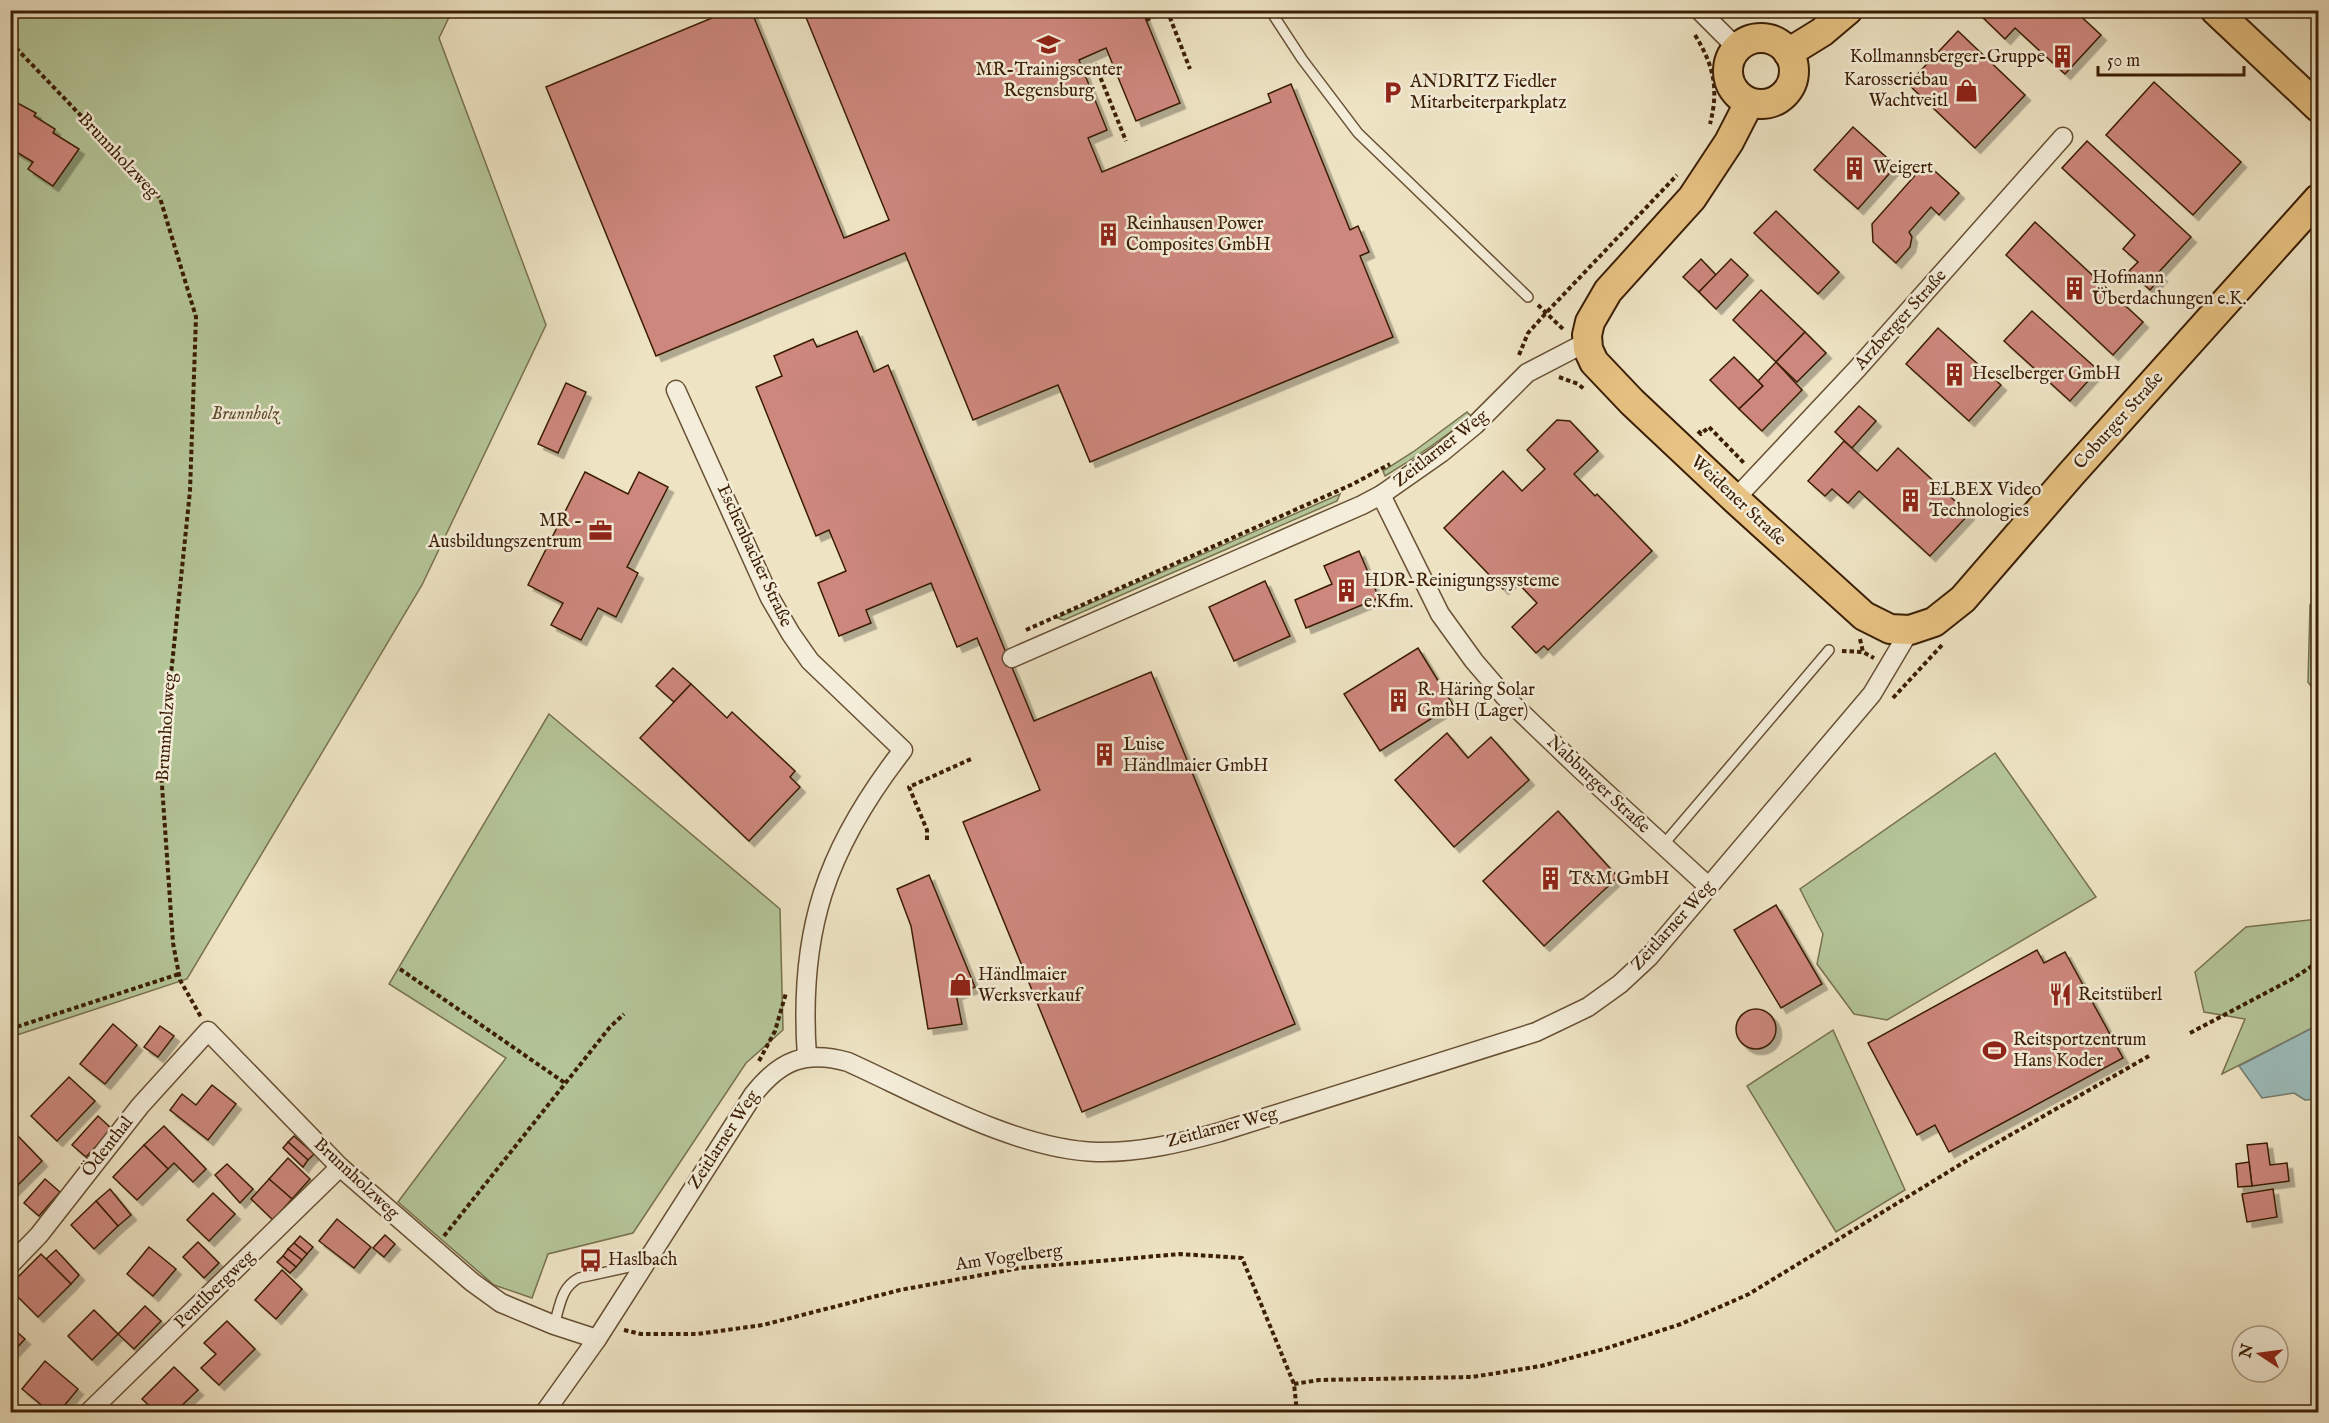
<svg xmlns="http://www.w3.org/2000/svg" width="2329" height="1423" viewBox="0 0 2329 1423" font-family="'IM FELL English',serif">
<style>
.green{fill:#b4c598;stroke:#78724e;stroke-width:1.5}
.water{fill:#9cbdbc;stroke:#757d72;stroke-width:1.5}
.building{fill:#cd877d;stroke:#3b1e04;stroke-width:1.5;filter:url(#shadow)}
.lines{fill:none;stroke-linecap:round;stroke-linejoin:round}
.service-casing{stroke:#685034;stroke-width:12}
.minor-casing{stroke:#685034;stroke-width:21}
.primary-casing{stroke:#3b1e04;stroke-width:32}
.trunk-casing{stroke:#3b1e04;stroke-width:32}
.path{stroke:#3b1e04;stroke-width:4;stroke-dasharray:4.5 3;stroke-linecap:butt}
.service{stroke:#f4edd9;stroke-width:9}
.minor{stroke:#f4edd9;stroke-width:18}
.primary{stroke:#e7c282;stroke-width:28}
.trunk{stroke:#e7c282;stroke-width:28}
.labels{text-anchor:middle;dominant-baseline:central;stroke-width:5;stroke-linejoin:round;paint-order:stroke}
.poi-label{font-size:18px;fill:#3b1e04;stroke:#f4edd9;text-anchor:start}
.street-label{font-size:18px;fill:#3b1e04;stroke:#f4edd9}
.park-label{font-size:18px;font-style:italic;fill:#5f5030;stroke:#f4edd9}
</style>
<defs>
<filter id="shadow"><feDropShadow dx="5.5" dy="5.5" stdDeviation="0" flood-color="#0004"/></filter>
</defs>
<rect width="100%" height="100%" fill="#eee4c4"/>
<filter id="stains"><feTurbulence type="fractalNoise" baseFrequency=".00333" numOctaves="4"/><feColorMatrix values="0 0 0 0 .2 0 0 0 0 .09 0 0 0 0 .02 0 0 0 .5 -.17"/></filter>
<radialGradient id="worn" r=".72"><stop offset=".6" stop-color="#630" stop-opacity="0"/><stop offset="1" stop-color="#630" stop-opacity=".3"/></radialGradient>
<g class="green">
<polygon points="11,11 452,11 439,38 546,325 422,585 187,979 11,1037"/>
<path d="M1467 412 1471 416C1444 438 1415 458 1385 476L1383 471 1413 452Z"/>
<polygon points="1340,494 1337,501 1064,620 1057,618"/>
<polygon points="2318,597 2318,696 2308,682 2310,605 2314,599"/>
<polygon points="549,714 780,909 783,1030 746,1063 633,1233 548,1254 532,1298 494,1285 398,1202 506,1058 389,984"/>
<polygon points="1995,753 2096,897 1887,1020 1854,1014 1817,964 1823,934 1800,889"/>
<polygon points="2318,919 2318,1025 2222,1074 2245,1019 2204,1012 2195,972 2246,927"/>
<polygon points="1833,1030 1905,1190 1836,1232 1747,1086"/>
</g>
<polygon class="water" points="2318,1025 2318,1099 2305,1100 2294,1093 2262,1098 2239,1066"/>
<g class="building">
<polygon points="731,10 751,10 844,238 889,220 803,10 1142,10 1180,103 1136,121 1106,48 1079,60 1107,130 1088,138 1102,172 1271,102 1268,94 1291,84 1350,230 1358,226 1369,252 1360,256 1393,337 1090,462 1058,385 973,420 905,253 656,356 546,87"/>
<polygon points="1975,10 2074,10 2101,35 2065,74 2015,28 2005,39"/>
<polygon points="1958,31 2025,95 1975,148 1908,84"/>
<polygon points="2154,82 2241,162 2193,215 2106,135"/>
<polygon points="10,99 36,113 34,116 55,129 53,133 79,149 53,186 28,169 33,162 10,148 14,142 10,140"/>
<polygon points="1853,127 1896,166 1858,209 1814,170"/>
<polygon points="2087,141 2191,237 2158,273 2162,276 2150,290 2129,271 2138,262 2123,249 2135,235 2062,168"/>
<polygon points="1926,163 1959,193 1939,215 1931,207 1909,232 1912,237 1910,247 1896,263 1873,242 1872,224"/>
<polygon points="1776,211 1839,272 1818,294 1754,233"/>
<polygon points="2035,222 2143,322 2113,355 2006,255"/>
<polygon points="1701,259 1716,275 1699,292 1683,277"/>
<polygon points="1731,259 1748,275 1716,309 1699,292"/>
<polygon points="1761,290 1805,332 1776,362 1733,320"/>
<polygon points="2032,311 2098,370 2070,401 2004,341"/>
<polygon points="1938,328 2001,385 1969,421 1906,364"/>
<polygon points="857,331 874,372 888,365 1034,721 1151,672 1295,1024 1082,1112 963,822 1040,790 977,638 957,647 931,583 866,610 871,623 839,636 818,583 846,571 829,530 816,536 756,387 782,376 774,356 813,339 817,347"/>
<polygon points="1805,332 1826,353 1797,382 1776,362"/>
<polygon points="1734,357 1763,386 1739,409 1710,380"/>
<polygon points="1776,362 1802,390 1762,431 1739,409 1763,386 1758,381"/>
<polygon points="566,383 586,392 558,453 538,444"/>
<polygon points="1859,406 1876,421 1852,448 1835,432"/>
<polygon points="1557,420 1570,421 1598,451 1574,474 1595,496 1597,494 1652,551 1548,650 1544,646 1536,653 1512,627 1537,603 1514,579 1503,589 1444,528 1503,471 1522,491 1545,469 1527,450"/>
<polygon points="1844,441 1877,471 1898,448 1969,514 1930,556 1859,491 1848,503 1832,489 1825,496 1808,481"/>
<polygon points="585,472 628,494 639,472 668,487 627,567 638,573 616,617 598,608 581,640 551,625 563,603 528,585"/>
<polygon points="1359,551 1379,598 1306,628 1295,600 1332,584 1324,566"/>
<polygon points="1265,581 1290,636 1234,661 1209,607"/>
<polygon points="1418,648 1453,705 1380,751 1344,694"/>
<polygon points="673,668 691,684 674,702 656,686"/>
<polygon points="691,684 727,718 732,712 795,771 790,777 800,787 749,841 640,738"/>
<polygon points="1447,733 1468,758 1491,737 1529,780 1454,847 1395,780"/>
<polygon points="1558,811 1618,877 1544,946 1483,881"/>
<polygon points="929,875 975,987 956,994 962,1024 928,1029 911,926 897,889"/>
<polygon points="1776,905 1822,984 1781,1008 1734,930"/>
<polygon points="2037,950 2044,963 2065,952 2123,1058 1949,1152 1935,1125 1917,1135 1868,1043"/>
<circle cx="1756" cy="1029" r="20"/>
<polygon points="113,1024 137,1045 105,1084 80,1064"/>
<polygon points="160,1026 174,1036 158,1057 144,1047"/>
<polygon points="69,1077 95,1101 57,1141 31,1116"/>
<polygon points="212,1085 236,1104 208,1140 170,1110 182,1094 196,1105"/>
<polygon points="98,1116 112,1129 86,1157 72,1145"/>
<polygon points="164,1126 206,1169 193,1182 174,1163 168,1169 144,1145"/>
<polygon points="18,1136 42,1161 10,1193 10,1143"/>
<polygon points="294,1136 314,1154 308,1160 288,1142"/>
<polygon points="288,1142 308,1160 303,1167 283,1148"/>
<polygon points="2267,1143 2270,1165 2287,1163 2289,1181 2252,1186 2247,1145"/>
<polygon points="144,1145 168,1169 137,1200 113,1177"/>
<polygon points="288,1158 310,1179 292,1199 269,1179"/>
<polygon points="2249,1162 2252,1186 2238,1187 2236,1164"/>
<polygon points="227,1164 253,1189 240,1203 215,1175"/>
<polygon points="45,1179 60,1192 39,1216 24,1203"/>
<polygon points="269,1179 292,1199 273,1220 251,1199"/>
<polygon points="110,1189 131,1215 118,1226 96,1201"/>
<polygon points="2273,1189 2277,1217 2247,1222 2242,1194"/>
<polygon points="213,1193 235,1214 209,1241 187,1220"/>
<polygon points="96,1201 118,1226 94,1249 71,1225"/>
<polygon points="337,1219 371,1247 354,1268 319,1241"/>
<polygon points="385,1235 395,1244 384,1257 373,1248"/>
<polygon points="300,1236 313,1247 307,1254 294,1243"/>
<polygon points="198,1242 219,1263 204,1278 183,1257"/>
<polygon points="294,1243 307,1254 302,1260 288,1249"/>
<polygon points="149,1247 176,1269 153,1296 127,1274"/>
<polygon points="288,1249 302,1260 296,1267 283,1256"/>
<polygon points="56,1250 79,1275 71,1284 46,1259"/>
<polygon points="41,1254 71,1284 38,1317 10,1289 10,1285"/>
<polygon points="283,1256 296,1267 290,1273 277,1262"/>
<polygon points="282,1270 302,1289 276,1319 255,1300"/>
<polygon points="145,1306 161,1321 134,1349 118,1334"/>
<polygon points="94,1310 118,1334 92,1360 68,1336"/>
<polygon points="227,1321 255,1349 219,1385 201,1368 216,1354 204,1343"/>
<polygon points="10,1326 25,1339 10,1355"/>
<polygon points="45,1361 78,1389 59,1412 50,1412 22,1389"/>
<polygon points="174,1367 198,1390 175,1412 156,1412 142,1399"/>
</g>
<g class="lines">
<defs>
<g id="service">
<polyline points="1270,10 1302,59 1358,133 1528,297"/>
<polyline points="1663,845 1829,650"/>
<path d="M554 1325C560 1306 561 1287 579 1278L643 1264"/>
</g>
<g id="minor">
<polyline points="1699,10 1737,48"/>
<path d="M676 390 770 598 791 634 810 661 903 750C826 849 798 931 807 1057"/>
<polyline points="1381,495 1440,614 1474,661 1504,696 1578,767 1709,887"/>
<polyline points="1735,499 1857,369 2063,137"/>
<polyline points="1012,658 1362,505 1381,495 1441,453 1475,425 1527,373 1581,345 1587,345"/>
<polyline points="10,1265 39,1235 140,1106 208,1031 340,1167 472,1282 501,1303 554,1325 597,1339"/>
<polyline points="89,1412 340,1167"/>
<path d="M545 1412 597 1339 753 1095C780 1060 806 1050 848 1062 921 1095 1017 1150 1097 1152 1139 1153 1180 1143 1220 1132L1536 1032 1588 1007 1620 984 1649 957 1872 694 1910 630"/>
</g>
<g id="primary">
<circle cx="1761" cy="71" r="33"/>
<polyline points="1749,103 1729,142 1692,198 1608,291 1590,322 1587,335 1588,349 1594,362 1632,402 1735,499 1864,616 1890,629 1910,630 1934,622 1963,599 2072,473 2318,199"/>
</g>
<g id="trunk">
<polyline points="2215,10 2318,107"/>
<polyline points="1788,53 1822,32 1848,10"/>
</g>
</defs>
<use href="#service" class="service-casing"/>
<use href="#minor" class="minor-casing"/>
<use href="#primary" class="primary-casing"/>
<use href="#trunk" class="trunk-casing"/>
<g class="path">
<polyline points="14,10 16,48"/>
<polyline points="1167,10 1190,69"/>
<polyline points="1146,20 1170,10"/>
<path d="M1695 35C1714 66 1719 89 1710 124"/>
<polyline points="16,48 160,198 196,317 190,491 161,771 173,943 180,980 201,1017"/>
<polyline points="1095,64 1126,141"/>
<polyline points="1538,305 1565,331"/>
<polyline points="1519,355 1528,333 1546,313 1677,175"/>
<polyline points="1559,377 1578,384 1584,389"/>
<polyline points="1698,431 1701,434 1709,427 1744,463"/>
<polyline points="1026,630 1353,484 1390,464"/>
<polyline points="1860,639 1863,652 1874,658"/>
<polyline points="1842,651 1863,652"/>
<polyline points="1893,698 1943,644"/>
<polyline points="927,840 927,830 909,787 971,759"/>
<polyline points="400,969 565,1083"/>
<polyline points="10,1029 179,974"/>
<polyline points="2190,1033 2294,978 2318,962"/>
<polyline points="759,1061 775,1031 786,993"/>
<polyline points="444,1236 610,1027 624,1014"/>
<polyline points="624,1330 641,1334 697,1334 763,1325 900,1290 1020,1268 1180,1254 1242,1258 1294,1384 1297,1412"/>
<polyline points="1294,1384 1319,1380 1472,1377 1541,1366 1604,1349 1681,1324 1749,1294 1984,1150 2149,1056"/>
</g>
<use href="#service" class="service"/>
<use href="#minor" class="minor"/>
<use href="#primary" class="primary"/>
<use href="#trunk" class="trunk"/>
</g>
<defs>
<symbol id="school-bare" viewBox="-9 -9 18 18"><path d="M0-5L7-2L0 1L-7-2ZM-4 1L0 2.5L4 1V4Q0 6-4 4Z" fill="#8f2418" stroke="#f4edd9" stroke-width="2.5" paint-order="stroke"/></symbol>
<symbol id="building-bare" viewBox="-9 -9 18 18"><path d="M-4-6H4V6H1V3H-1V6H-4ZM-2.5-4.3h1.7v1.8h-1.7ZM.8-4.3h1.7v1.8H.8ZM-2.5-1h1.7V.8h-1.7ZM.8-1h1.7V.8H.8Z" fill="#8f2418" stroke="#f4edd9" stroke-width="2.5" paint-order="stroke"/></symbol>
<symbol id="shop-bare" viewBox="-9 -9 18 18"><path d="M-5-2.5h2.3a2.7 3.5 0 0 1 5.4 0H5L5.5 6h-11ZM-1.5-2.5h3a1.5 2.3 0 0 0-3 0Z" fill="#8f2418" stroke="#f4edd9" stroke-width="2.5" paint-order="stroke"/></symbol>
<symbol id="parking-bare" viewBox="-9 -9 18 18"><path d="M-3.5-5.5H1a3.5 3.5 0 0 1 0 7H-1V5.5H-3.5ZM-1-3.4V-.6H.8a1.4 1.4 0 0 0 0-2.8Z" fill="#8f2418" stroke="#f4edd9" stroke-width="2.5" paint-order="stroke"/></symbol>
<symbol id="office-bare" viewBox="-9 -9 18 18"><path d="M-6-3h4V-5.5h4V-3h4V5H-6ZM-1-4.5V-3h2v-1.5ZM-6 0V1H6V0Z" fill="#8f2418" stroke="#f4edd9" stroke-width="2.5" paint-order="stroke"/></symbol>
<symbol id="restaurant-bare" viewBox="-9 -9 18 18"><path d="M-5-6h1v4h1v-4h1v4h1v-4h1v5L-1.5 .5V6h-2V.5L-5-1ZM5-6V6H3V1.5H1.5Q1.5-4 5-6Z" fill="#8f2418" stroke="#f4edd9" stroke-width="2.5" paint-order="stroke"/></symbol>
<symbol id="stadium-bare" viewBox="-9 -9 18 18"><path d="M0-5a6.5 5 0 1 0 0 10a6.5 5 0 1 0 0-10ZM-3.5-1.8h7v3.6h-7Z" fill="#8f2418" stroke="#f4edd9" stroke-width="2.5" paint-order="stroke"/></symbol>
<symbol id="bus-bare" viewBox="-9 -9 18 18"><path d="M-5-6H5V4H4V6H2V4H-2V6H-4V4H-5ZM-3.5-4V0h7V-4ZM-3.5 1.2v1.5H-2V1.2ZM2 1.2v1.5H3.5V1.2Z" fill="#8f2418" stroke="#f4edd9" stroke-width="2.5" paint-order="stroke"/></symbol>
</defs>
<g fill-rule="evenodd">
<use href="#school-bare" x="1032" y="28" width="33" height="33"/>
<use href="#building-bare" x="2046" y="40" width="33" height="33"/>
<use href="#shop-bare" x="1950" y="74" width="33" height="33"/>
<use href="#parking-bare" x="1376" y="76" width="33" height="33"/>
<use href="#building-bare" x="1838" y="152" width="33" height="33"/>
<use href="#building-bare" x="1092" y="218" width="33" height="33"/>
<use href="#building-bare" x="2058" y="272" width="33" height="33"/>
<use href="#building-bare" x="1938" y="358" width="33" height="33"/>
<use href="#building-bare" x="1894" y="484" width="33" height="33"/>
<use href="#office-bare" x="584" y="514" width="33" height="33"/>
<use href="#building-bare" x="1330" y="574" width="33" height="33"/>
<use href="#building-bare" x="1382" y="684" width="33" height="33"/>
<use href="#building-bare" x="1088" y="738" width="33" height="33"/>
<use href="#building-bare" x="1534" y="862" width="33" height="33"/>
<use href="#shop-bare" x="944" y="968" width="33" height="33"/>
<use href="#restaurant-bare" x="2044" y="978" width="33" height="33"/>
<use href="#stadium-bare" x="1978" y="1034" width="33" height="33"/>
<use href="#bus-bare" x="574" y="1244" width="33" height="33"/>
</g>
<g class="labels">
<g class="poi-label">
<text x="2045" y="57" text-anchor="end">Kollmannsberger-Gruppe</text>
<text x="1049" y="70" text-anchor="middle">MR-Trainigscenter<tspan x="1049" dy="21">Regensburg</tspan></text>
<text x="1948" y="80" text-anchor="end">Karosseriebau<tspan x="1948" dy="21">Wachtveitl</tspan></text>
<text x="1410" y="82">ANDRITZ Fiedler<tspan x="1410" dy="21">Mitarbeiterparkplatz</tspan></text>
<text x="1873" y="168">Weigert</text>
<text x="1126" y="224">Reinhausen Power<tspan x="1126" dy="21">Composites GmbH</tspan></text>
<text x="2092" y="278">Hofmann<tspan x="2092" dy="21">Überdachungen e.K.</tspan></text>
<text x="1972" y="374">Heselberger GmbH</text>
<text x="1929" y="490">ELBEX Video<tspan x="1929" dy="21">Technologies</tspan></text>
<text x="582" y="521" text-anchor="end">MR -<tspan x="582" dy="21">Ausbildungszentrum</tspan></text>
<text x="1364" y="581">HDR-Reinigungssysteme<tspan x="1364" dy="21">e.Kfm.</tspan></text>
<text x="1417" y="690">R. Häring Solar<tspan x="1417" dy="21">GmbH (Lager)</tspan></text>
<text x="1123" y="745">Luise<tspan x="1123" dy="21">Händlmaier GmbH</tspan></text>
<text x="1569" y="879">T&amp;M GmbH</text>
<text x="978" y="975">Händlmaier<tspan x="978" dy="21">Werksverkauf</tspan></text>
<text x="2078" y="995">Reitstüberl</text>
<text x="2013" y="1040">Reitsportzentrum<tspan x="2013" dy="21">Hans Koder</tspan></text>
<text x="608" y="1260">Haslbach</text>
</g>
<g class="street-label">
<text transform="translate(118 156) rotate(47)">Brunnholzweg</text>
<text transform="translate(1901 320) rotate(-48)">Arzberger Straße</text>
<text transform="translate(2119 421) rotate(-48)">Coburger Straße</text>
<text transform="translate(1441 449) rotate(-38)">Zeitlarner Weg</text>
<text transform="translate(1738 501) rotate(43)">Weidener Straße</text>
<text transform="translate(754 556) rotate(65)">Eschenbacher Straße</text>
<text transform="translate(167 727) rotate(-86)">Brunnholzweg</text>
<text transform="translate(1598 785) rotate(43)">Nabburger Straße</text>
<text transform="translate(1673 926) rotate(-48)">Zeitlarner Weg</text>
<text transform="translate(1222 1128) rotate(-15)">Zeitlarner Weg</text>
<text transform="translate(724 1140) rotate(-57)">Zeitlarner Weg</text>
<text transform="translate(108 1147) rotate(-52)">Ödenthal</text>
<text transform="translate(356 1179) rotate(43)">Brunnholzweg</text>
<text transform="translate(1009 1258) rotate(-8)">Am Vogelberg</text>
<text transform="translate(215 1290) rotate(-44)">Pentlbergweg</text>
</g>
<g class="park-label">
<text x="245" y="414">Brunnholz</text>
</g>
</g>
<rect width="2329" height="1423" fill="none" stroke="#eee4c4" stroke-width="36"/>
<rect x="12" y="12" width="2305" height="1399" fill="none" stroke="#3b1e04" stroke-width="3"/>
<rect x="18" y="18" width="2293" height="1387" fill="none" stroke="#3b1e04" stroke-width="1.5"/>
<g transform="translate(2260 1354) rotate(283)"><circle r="28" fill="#f4edd9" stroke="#aa9a84" stroke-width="1.5"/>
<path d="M0-4.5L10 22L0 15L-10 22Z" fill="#8f2418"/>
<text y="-9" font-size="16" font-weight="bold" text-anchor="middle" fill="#3b1e04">N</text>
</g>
<path d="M2098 66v9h146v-9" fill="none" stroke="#3b1e04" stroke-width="3"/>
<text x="2107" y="66" font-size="18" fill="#3b1e04" stroke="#f4edd9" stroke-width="4.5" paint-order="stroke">50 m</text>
<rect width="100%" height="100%" filter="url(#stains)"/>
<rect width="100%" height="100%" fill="url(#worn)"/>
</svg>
